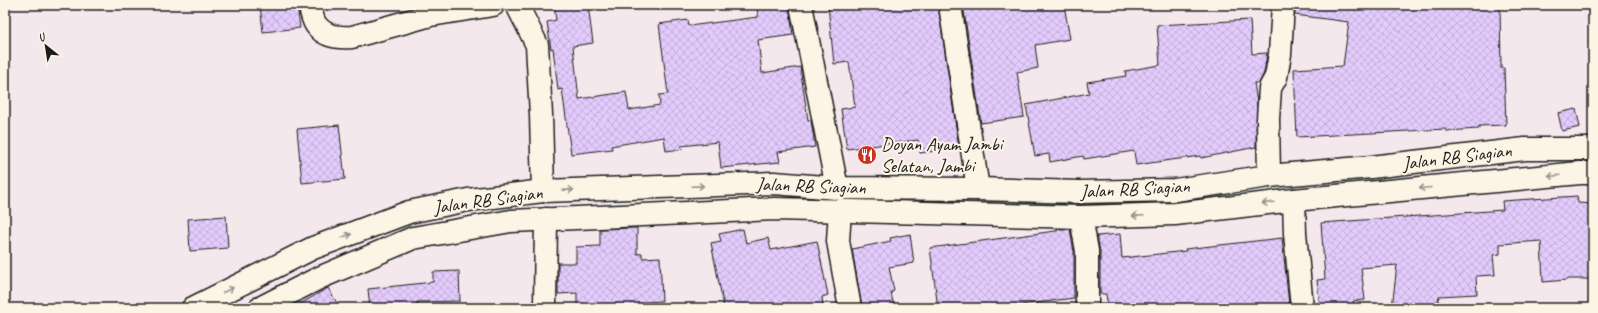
<svg xmlns="http://www.w3.org/2000/svg" width="1598" height="313" viewBox="0 0 1598 313" font-family="Caveat,sans-serif">
<style>
.building{fill:url(#building-cross-hatch);stroke:#1c1c1c}
.lines{fill:none;stroke-linecap:round;stroke-linejoin:round}
.minor-casing{stroke:#1c1c1c;stroke-width:25}
.highway-casing{stroke:#1c1c1c;stroke-width:25}
.minor{stroke:#fcf5e5;stroke-width:22}
.highway{stroke:#fcf5e5;stroke-width:22}
.oneway{stroke:#97938b}
.labels{text-anchor:middle;dominant-baseline:central;stroke-width:4;stroke-linejoin:round;paint-order:stroke}
.poi-label{font-size:19px;fill:#1c1c1c;stroke:#fcf5e5;text-anchor:start}
.street-label{font-size:19px;fill:#1c1c1c;stroke:#fcf5e5}
</style>
<defs>
<pattern id="building-cross-hatch" width="8" height="8" patternUnits="userSpaceOnUse"><rect width="8" height="8" fill="#e3cbfc"/><path d="M0 0l8 8M0 8l8-8" fill="none" stroke="#c2aed7"/></pattern>
</defs>
<rect width="100%" height="100%" fill="#f4e8ec"/>
<filter id="ink" filterUnits="userSpaceOnUse"><feTurbulence type="fractalNoise" baseFrequency=".025" numOctaves="2"/><feDisplacementMap in="SourceGraphic" scale="8" xChannelSelector="R" yChannelSelector="G"/><feConvolveMatrix kernelMatrix="1 2 1 2 8 2 1 2 1" color-interpolation-filters="sRGB"/></filter>
<g filter="url(#ink)">
<g class="building">
<polygon points="260,5 297,5 300,28 263,32"/>
<polygon points="554,5 588,5 593,43 573,46 579,99 626,92 629,110 660,105 659,95 668,94 659,24 688,20 689,26 758,17 757,5 789,5 793,35 758,40 762,73 800,67 808,120 811,120 815,147 778,152 780,162 721,168 718,142 681,146 682,149 666,151 664,137 611,146 612,149 571,154 562,89 558,90 553,48 551,49 547,22 556,20"/>
<polygon points="828,5 938,5 959,148 920,153 918,140 847,149 841,109 855,107 849,62 834,64"/>
<polygon points="963,5 1064,5 1070,39 1035,45 1038,68 1017,72 1024,117 981,123"/>
<polygon points="1295,5 1500,5 1501,68 1504,68 1506,125 1479,126 1479,129 1446,131 1446,129 1297,137 1294,69 1343,66 1349,22 1295,15"/>
<polygon points="1250,20 1252,54 1267,53 1264,73 1259,83 1254,83 1257,102 1256,147 1201,158 1200,156 1136,165 1134,151 1084,159 1083,156 1050,162 1049,154 1035,156 1026,105 1089,93 1087,82 1126,76 1125,71 1160,65 1157,25"/>
<polygon points="1576,109 1580,127 1562,131 1558,113"/>
<polygon points="339,125 345,179 302,183 297,129"/>
<polygon points="1577,196 1578,203 1593,204 1593,279 1567,279 1567,280 1543,282 1541,241 1500,244 1500,254 1493,255 1495,275 1476,276 1477,294 1439,296 1437,308 1392,308 1397,265 1361,268 1365,300 1353,301 1354,308 1320,308 1317,280 1325,279 1321,223 1503,210 1502,201"/>
<polygon points="226,216 228,248 190,251 188,219"/>
<polygon points="637,228 637,254 642,253 642,258 660,257 662,301 643,302 643,308 577,308 577,293 558,294 558,263 576,263 576,247 600,246 600,229"/>
<polygon points="743,229 746,243 768,238 771,250 817,241 828,295 822,297 823,306 814,308 724,308 711,243 721,241 719,234"/>
<polygon points="1070,229 1074,252 1074,298 998,308 938,308 930,248"/>
<polygon points="910,234 914,263 889,267 894,291 891,292 894,308 862,308 852,249 891,241 890,238"/>
<polygon points="1120,234 1122,258 1186,251 1185,249 1282,238 1289,305 1283,306 1284,308 1108,308 1106,294 1100,294 1100,251 1097,236"/>
<polygon points="459,271 460,301 417,302 418,308 370,308 368,289 433,282 433,272"/>
<polygon points="328,288 340,308 293,308"/>
</g>
<g class="lines">
<defs>
<g id="minor">
<polyline points="517,5 537,45 541,115 543,191"/>
<polyline points="801,5 837,188"/>
<polyline points="950,5 978,189"/>
<path d="M310 8C312 14 313 22 317 26 325 37 340 38 352 37L431 15 493 5"/>
<polyline points="1269,176 1268,119 1270,88 1276,77 1280,54 1283,5"/>
<polyline points="1294,200 1295,233 1302,308"/>
<polyline points="840,210 838,241 850,308"/>
<polyline points="1081,217 1087,251 1087,308"/>
<polyline points="545,308 546,219"/>
</g>
<g id="highway">
<polyline points="193,308 313,248 409,212 468,200 543,191 774,183 837,188 978,189 1079,192 1175,190 1269,176 1371,167 1525,149 1593,149"/>
<polyline points="260,308 319,278 413,238 511,221 775,209 1081,217 1175,214 1294,200 1580,173 1593,173"/>
</g>
</defs>
<use href="#minor" class="minor-casing"/>
<use href="#highway" class="highway-casing"/>
<use href="#minor" class="minor"/>
<use href="#highway" class="highway"/>
</g>
<defs><path id="oneway-shaft" d="M-6 0H5M1.5-3L5.5 0L1.5 3" fill="none" stroke-width="1.6" stroke-linecap="round" stroke-linejoin="round"/></defs>
<g class="oneway">
<use href="#oneway-shaft" transform="translate(1554 176) rotate(174)"/>
<use href="#oneway-shaft" transform="translate(698 186) rotate(-2)"/>
<use href="#oneway-shaft" transform="translate(1425 188) rotate(175)"/>
<use href="#oneway-shaft" transform="translate(568 190) rotate(-2)"/>
<use href="#oneway-shaft" transform="translate(1268 203) rotate(173)"/>
<use href="#oneway-shaft" transform="translate(1138 216) rotate(178)"/>
<use href="#oneway-shaft" transform="translate(346 236) rotate(-20)"/>
<use href="#oneway-shaft" transform="translate(228 290) rotate(-27)"/>
</g>
</g>
<defs>
<symbol id="restaurant-disc" viewBox="-11 -11 22 22"><circle r="9.5" fill="#c8321e" stroke="#fcf5e5"/><path d="M-5-6h1v4h1v-4h1v4h1v-4h1v5L-1.5 .5V6h-2V.5L-5-1ZM5-6V6H3V1.5H1.5Q1.5-4 5-6Z" fill="#fff"/></symbol>
</defs>
<g fill-rule="evenodd">
<use href="#restaurant-disc" x="856" y="144" width="22" height="22"/>
</g>
<g class="labels">
<g class="poi-label">
<text x="881" y="144">Doyan Ayam Jambi<tspan x="881" dy="22">Selatan, Jambi</tspan></text>
</g>
<g class="street-label">
<text transform="translate(1457 157) rotate(-7)">Jalan RB Siagian</text>
<text transform="translate(811 186) rotate(2)">Jalan RB Siagian</text>
<text transform="translate(1135 189) rotate(-3)">Jalan RB Siagian</text>
<text transform="translate(488 200) rotate(-8)">Jalan RB Siagian</text>
</g>
</g>
<rect width="1598" height="313" fill="none" stroke="#fcf5e5" stroke-width="20"/>
<rect x="10" y="10" width="1578" height="293" fill="none" stroke="#1c1c1c" stroke-width="1.5" filter="url(#ink)"/>
<g transform="translate(46 46) rotate(330)" stroke="#fcf5e5" stroke-width="3" paint-order="stroke">
<path d="M0-3L7 15L0 10L-7 15Z" fill="#1c1c1c"/>
<text y="-6" font-size="11" font-weight="bold" text-anchor="middle" fill="#1c1c1c">U</text>
</g>
</svg>
